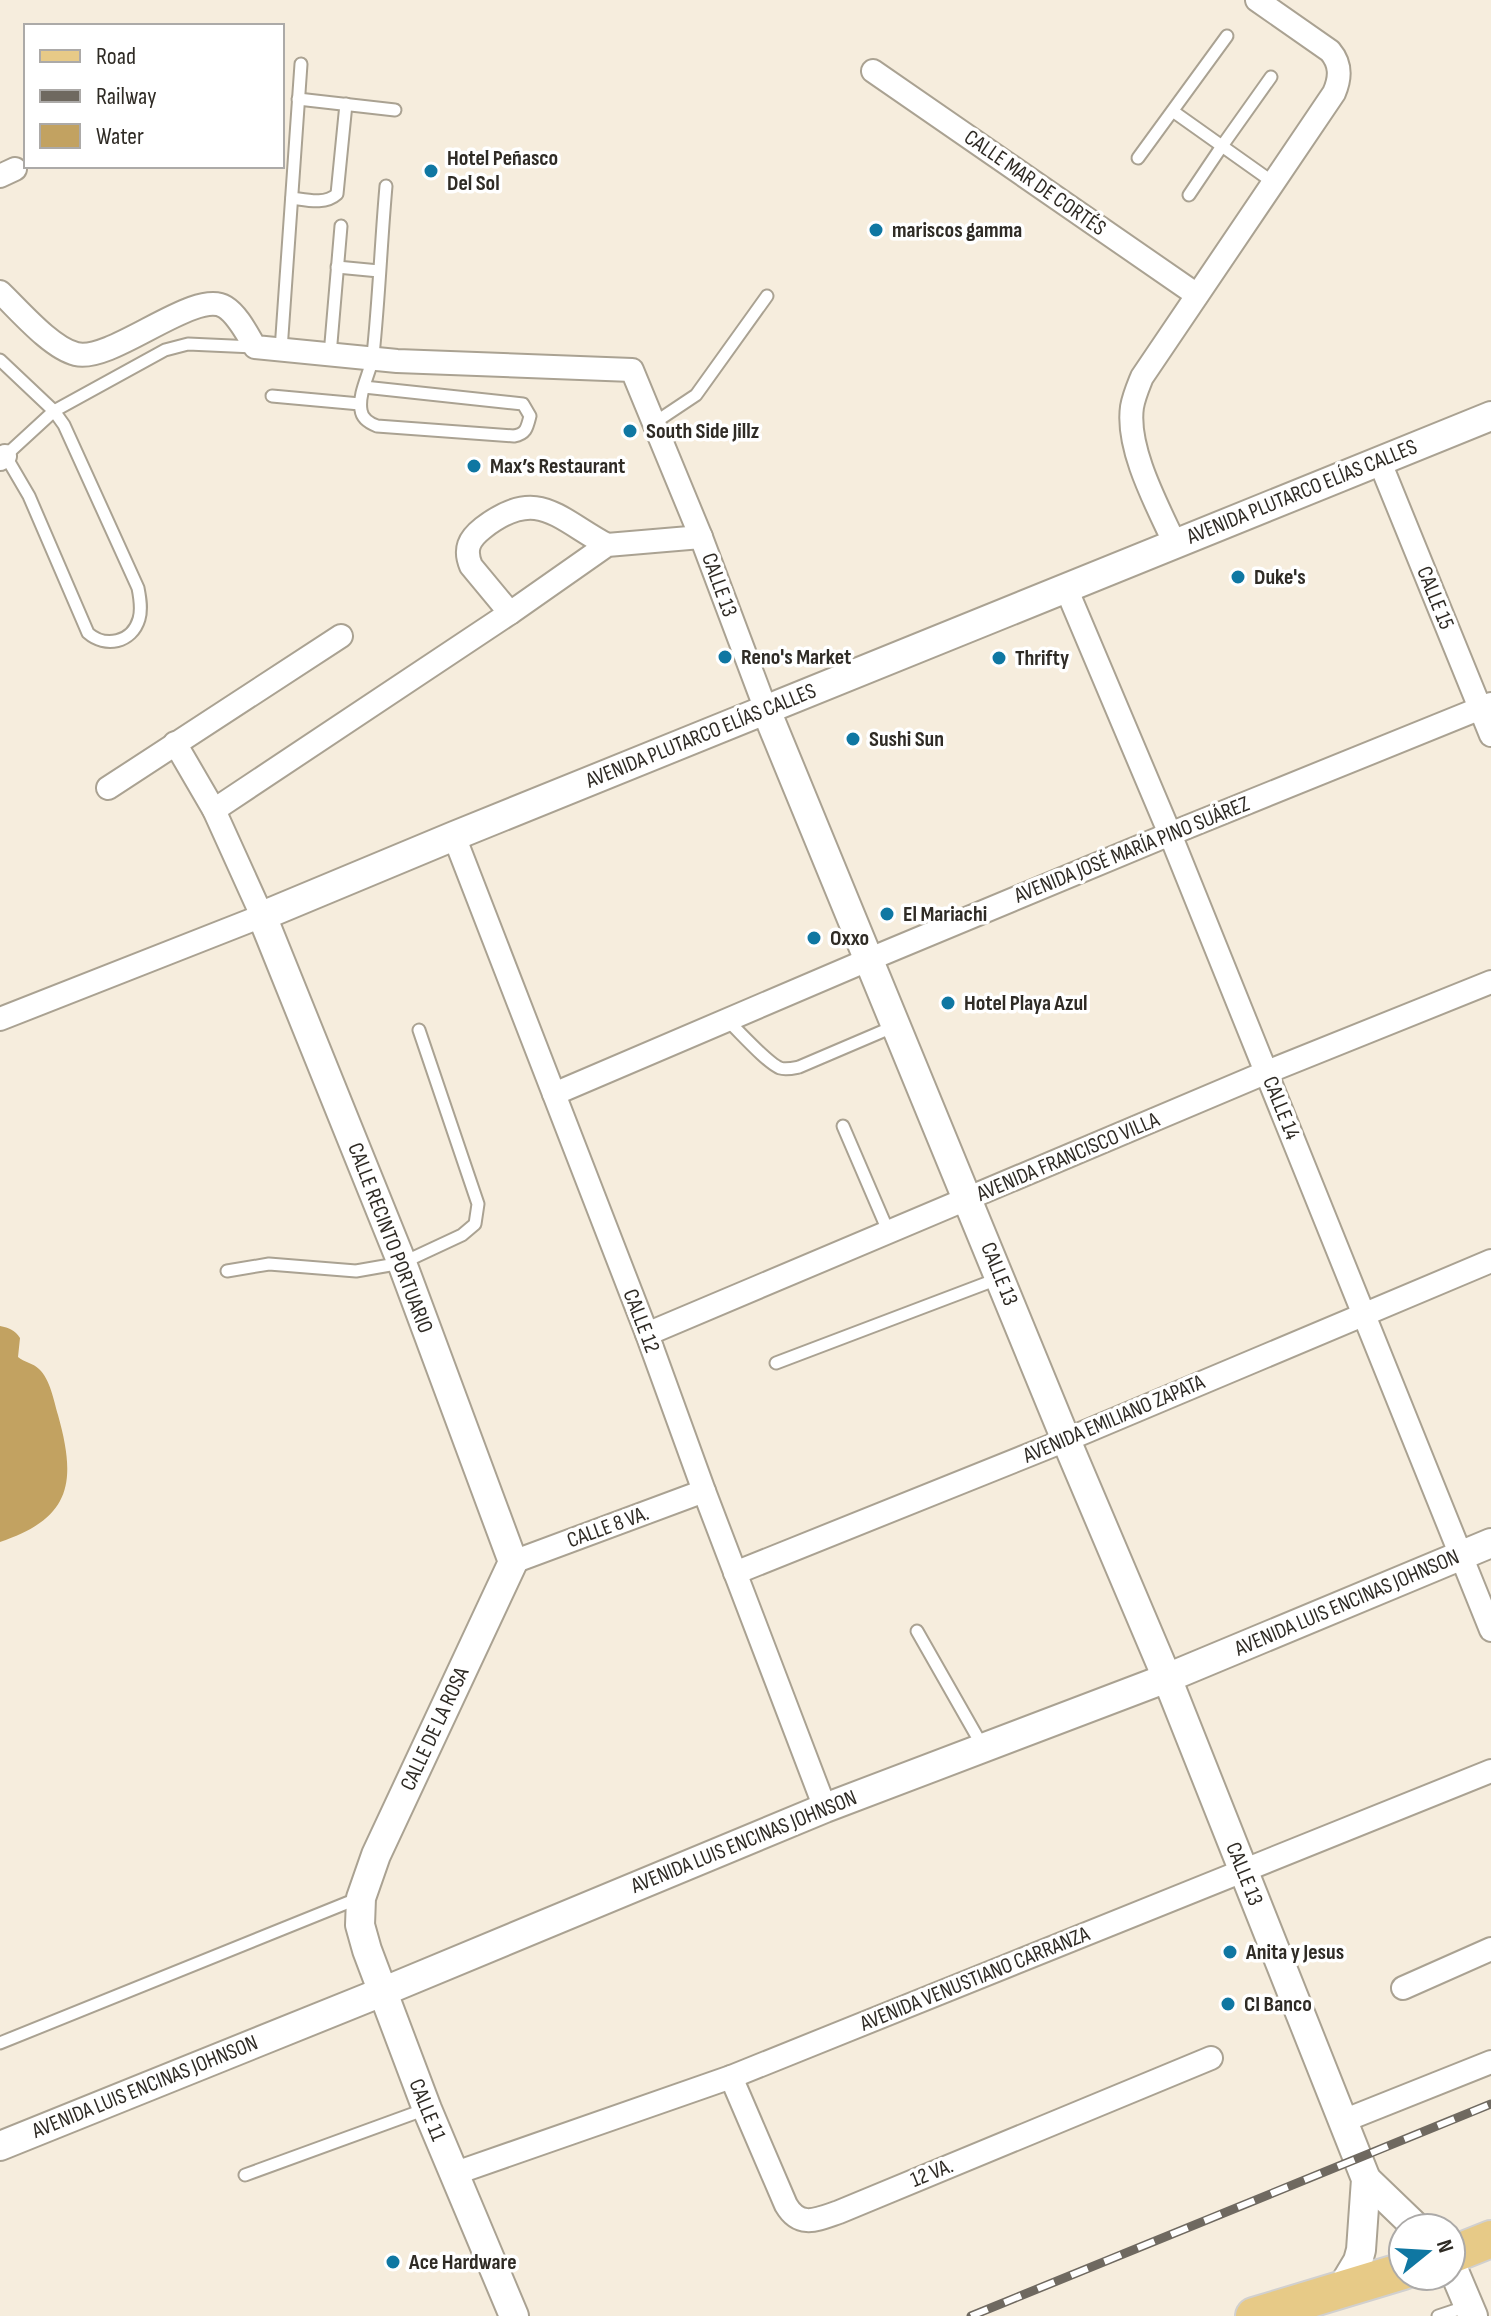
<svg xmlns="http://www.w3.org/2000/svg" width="1491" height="2316" viewBox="0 0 1491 2316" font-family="'Sofia Sans Condensed',sans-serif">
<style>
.water{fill:#c2a261}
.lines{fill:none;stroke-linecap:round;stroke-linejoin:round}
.service-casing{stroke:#aaa292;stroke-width:15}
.minor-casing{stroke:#aaa292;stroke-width:26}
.tertiary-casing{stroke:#aaa292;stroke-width:32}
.primary-casing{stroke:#d1d0cf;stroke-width:40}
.service{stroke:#fff;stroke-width:11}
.minor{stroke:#fff;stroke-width:22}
.tertiary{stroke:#fff;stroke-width:28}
.primary{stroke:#e7ca87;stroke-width:36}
.rail-casing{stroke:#6f6960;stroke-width:9}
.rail{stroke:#fff;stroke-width:6;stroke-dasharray:18;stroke-linecap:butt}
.poi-dot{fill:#0f77a2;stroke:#fff;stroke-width:3}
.labels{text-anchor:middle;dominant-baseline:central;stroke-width:7;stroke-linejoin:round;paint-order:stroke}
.poi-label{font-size:22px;font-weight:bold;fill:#2f2b25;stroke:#fff;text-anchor:start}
.street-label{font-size:22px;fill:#2f2b25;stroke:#fff}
</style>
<rect width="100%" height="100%" fill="#f6eddd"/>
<path class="water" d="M0 1326C9 1328 15 1330 20 1338L18 1357C24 1362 33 1363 39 1369 50 1379 54 1401 58 1415 77 1483 71 1518 0 1542Z"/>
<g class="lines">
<defs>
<g id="service">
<polyline points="298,99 395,110"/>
<polyline points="1174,112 1274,183"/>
<polyline points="1138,158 1227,36"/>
<polyline points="1189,195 1222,146 1271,77"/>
<path d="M292 198C307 200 325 205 337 194L346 104"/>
<polyline points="337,267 379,271"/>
<polyline points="281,350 301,64"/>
<polyline points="330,355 341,226"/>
<path d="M0 360 54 411 64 425 138 588C140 598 142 609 139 619 132 643 105 648 88 633L29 496 5 455"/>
<path d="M364 387 523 404 530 416C527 428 526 434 514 436L377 426C369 423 362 419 361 410 358 392 371 372 373 355 379 299 381 242 386 186"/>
<polyline points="272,396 360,404"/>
<polyline points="654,423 696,395 767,296"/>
<polyline points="5,456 54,411 165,350 188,344 254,347"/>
<path d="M727 1020C739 1031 767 1063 780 1068 786 1070 794 1068 799 1067L895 1026"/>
<polyline points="843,1126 889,1233"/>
<polyline points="227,1271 269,1264 356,1271 402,1263 462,1235 475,1224 478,1204 419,1030"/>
<polyline points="776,1363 1000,1278"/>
<polyline points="917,1631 983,1747"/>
<polyline points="0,2043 359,1898"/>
<polyline points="245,2175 426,2109"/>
<polyline points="1438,2316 1468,2306"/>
</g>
<g id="minor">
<polyline points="873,71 1197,295"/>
<polyline points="0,176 15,169"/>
<path d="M0 292C19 310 51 348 76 354 112 363 195 288 225 307 238 315 247 334 255 347L397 361 632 370 701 537 766 710"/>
<polyline points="0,459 5,456"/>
<polyline points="1379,460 1491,735"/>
<path d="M1175 544C1158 507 1126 449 1132 407 1134 396 1138 387 1142 377L1334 93C1341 77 1341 64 1330 51L1257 0"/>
<polyline points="1066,588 1170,834 1491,1630"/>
<path d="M510 613 471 566C464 549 469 539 483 528 537 486 557 518 607 545"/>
<polyline points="108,788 341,636"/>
<polyline points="214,810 510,613 607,545 701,537"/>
<polyline points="454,836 647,1334 704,1491 825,1808"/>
<polyline points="0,1019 262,916 214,810 175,743"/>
<polyline points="554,1094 870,959 1170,834 1491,704"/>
<polyline points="647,1334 1267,1072 1491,982"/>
<polyline points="513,1562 704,1491"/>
<polyline points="735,1573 1066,1440 1491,1261"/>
<polyline points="1403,1988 1491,1949"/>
<path d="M731 2077 786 2205C800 2229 818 2219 839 2212L1211 2058"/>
<polyline points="1343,2121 1491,2062"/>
<polyline points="453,2174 731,2077 1491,1771"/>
</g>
<g id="tertiary">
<polyline points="766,710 1066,1440 1167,1678 1366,2179 1361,2250 1358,2261 1340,2291"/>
<polyline points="0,2146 382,1992 825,1808 1167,1678 1491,1543"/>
<polyline points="1366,2179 1417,2228"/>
<polyline points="1451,2264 1473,2316"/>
<polyline points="514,2316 427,2109 367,1950 360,1925 361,1898 376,1855 513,1562 402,1263 262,916 454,836 1491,416"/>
</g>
<g id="primary">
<polyline points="1451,2255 1491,2239"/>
<polyline points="1254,2316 1403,2271"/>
</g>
</defs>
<use href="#service" class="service-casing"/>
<use href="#minor" class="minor-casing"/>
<use href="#tertiary" class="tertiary-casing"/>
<use href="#primary" class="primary-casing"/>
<use href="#service" class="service"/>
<use href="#minor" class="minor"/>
<use href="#tertiary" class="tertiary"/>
<use href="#primary" class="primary"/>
<defs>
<polyline id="rail" points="971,2316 1491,2104"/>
</defs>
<use href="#rail" class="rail-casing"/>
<use href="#rail" class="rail"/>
</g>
<g class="poi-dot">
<circle cx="431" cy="171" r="8"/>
<circle cx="876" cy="230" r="8"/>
<circle cx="630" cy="431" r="8"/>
<circle cx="474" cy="466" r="8"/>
<circle cx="1238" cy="577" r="8"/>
<circle cx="725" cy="657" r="8"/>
<circle cx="999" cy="658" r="8"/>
<circle cx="853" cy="739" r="8"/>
<circle cx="887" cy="914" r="8"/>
<circle cx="814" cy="938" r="8"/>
<circle cx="948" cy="1003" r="8"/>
<circle cx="1230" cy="1952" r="8"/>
<circle cx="1228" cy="2004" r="8"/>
<circle cx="393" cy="2262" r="8"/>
</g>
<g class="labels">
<g class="poi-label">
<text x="447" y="158">Hotel Peñasco<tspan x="447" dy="25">Del Sol</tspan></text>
<text x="892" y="230">mariscos gamma</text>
<text x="646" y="431">South Side Jillz</text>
<text x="490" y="466">Max’s Restaurant</text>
<text x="1254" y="577">Duke's</text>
<text x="741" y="657">Reno's Market</text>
<text x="1015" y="658">Thrifty</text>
<text x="869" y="739">Sushi Sun</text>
<text x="903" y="914">El Mariachi</text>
<text x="830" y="938">Oxxo</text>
<text x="964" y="1003">Hotel Playa Azul</text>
<text x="1246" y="1952">Anita y Jesus</text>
<text x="1244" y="2004">CI Banco</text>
<text x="409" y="2262">Ace Hardware</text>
</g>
<g class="street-label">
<text transform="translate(1035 183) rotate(35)">CALLE MAR DE CORTÉS</text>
<text transform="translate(1302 492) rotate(-22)">AVENIDA PLUTARCO ELÍAS CALLES</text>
<text transform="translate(719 585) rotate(70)">CALLE 13</text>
<text transform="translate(1435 598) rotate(68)">CALLE 15</text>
<text transform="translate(701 736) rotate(-22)">AVENIDA PLUTARCO ELÍAS CALLES</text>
<text transform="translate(1132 850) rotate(-22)">AVENIDA JOSÉ MARÍA PINO SUÁREZ</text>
<text transform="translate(1281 1108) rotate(68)">CALLE 14</text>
<text transform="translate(1068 1157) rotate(-23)">AVENIDA FRANCISCO VILLA</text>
<text transform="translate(390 1238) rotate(69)">CALLE RECINTO PORTUARIO</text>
<text transform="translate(999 1274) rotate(68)">CALLE 13</text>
<text transform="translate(641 1321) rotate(69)">CALLE 12</text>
<text transform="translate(1114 1419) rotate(-23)">AVENIDA EMILIANO ZAPATA</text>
<text transform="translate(608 1527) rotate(-20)">CALLE 8 VA.</text>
<text transform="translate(1347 1603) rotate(-23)">AVENIDA LUIS ENCINAS JOHNSON</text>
<text transform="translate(435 1729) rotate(-65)">CALLE DE LA ROSA</text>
<text transform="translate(744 1842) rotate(-22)">AVENIDA LUIS ENCINAS JOHNSON</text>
<text transform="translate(1244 1874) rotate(68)">CALLE 13</text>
<text transform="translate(975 1979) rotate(-22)">AVENIDA VENUSTIANO CARRANZA</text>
<text transform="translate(145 2087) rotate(-22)">AVENIDA LUIS ENCINAS JOHNSON</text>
<text transform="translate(427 2110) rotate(68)">CALLE 11</text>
<text transform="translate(932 2173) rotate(-22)">12 VA.</text>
</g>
</g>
<rect x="24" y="24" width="260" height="144" fill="#ffffff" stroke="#acaaa8" stroke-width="2"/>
<rect x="40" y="50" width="40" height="12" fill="#e7ca87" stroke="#acaaa8" stroke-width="2"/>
<text x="96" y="64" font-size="24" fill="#2f2b25">Road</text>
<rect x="40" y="90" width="40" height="12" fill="#6f6960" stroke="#acaaa8" stroke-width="2"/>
<text x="96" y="104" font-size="24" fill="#2f2b25">Railway</text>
<rect x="40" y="124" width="40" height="24" fill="#c2a261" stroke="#acaaa8" stroke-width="2"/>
<text x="96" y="144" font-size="24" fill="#2f2b25">Water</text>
<g transform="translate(1427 2252) rotate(72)"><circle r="38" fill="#ffffff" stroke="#acaaa8" stroke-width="2"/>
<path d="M0-6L14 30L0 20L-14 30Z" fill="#0f77a2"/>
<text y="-12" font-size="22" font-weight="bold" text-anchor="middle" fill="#2f2b25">N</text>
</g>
</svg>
